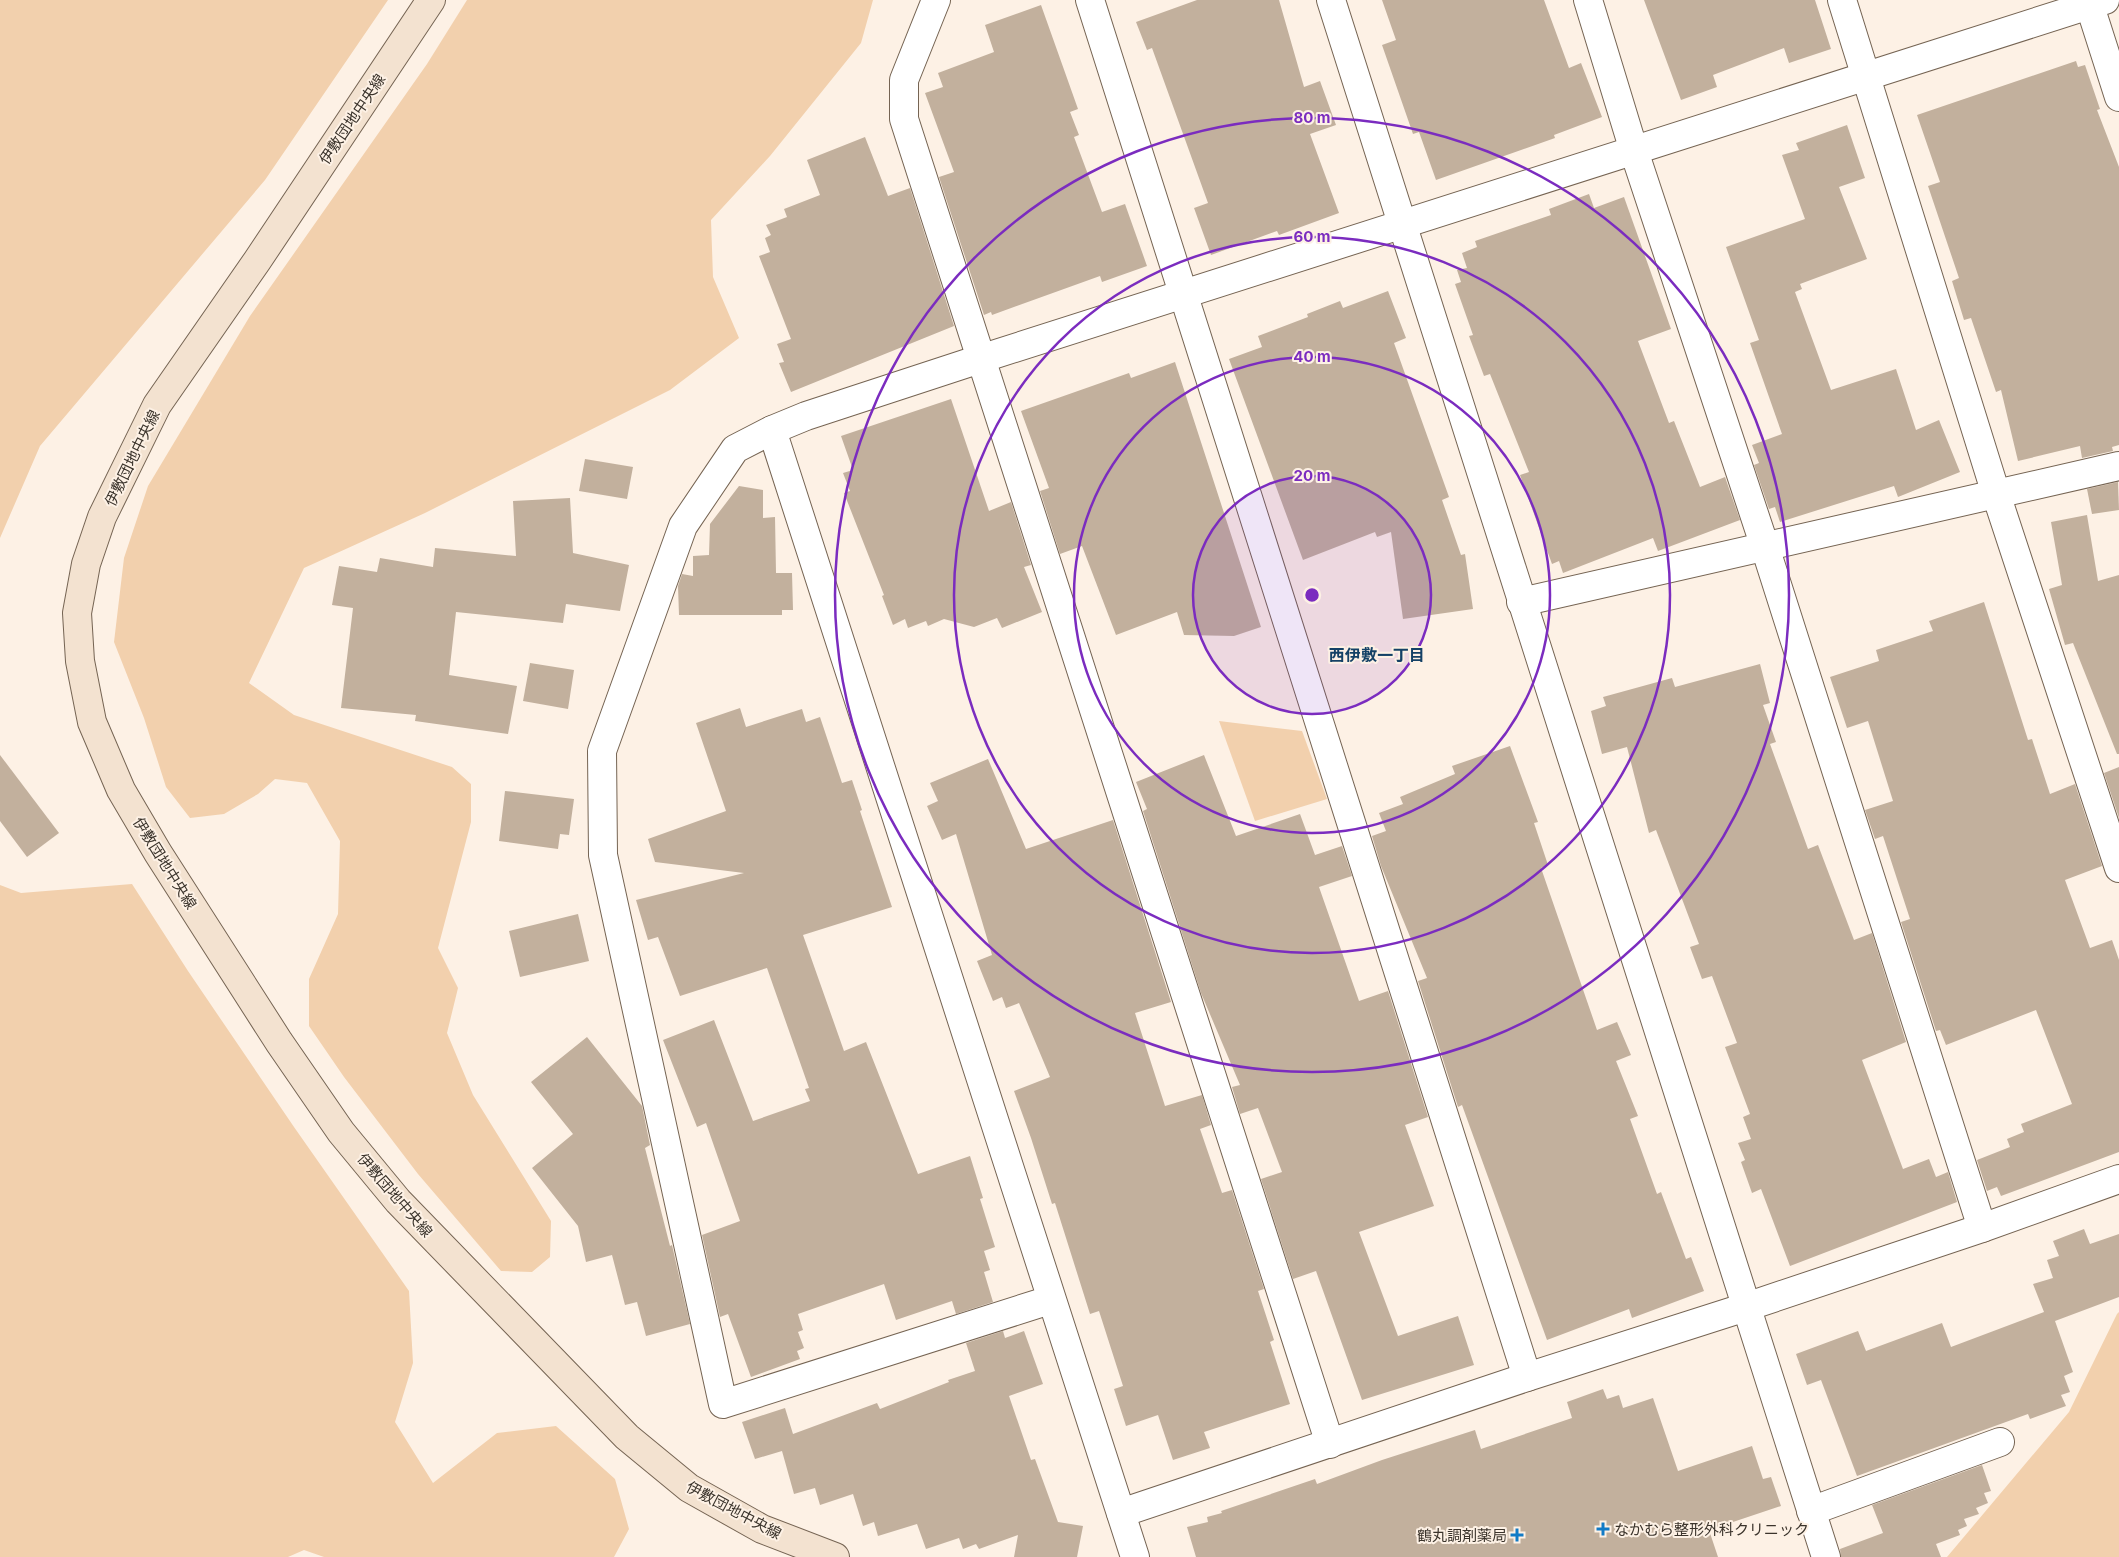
<svg xmlns="http://www.w3.org/2000/svg" width="2119" height="1557" viewBox="0 0 2119 1557" font-family="Inter,'Noto Sans JP',sans-serif">
<style>
.green{fill:#f2d0ad}
.building{fill:#c2b09d}
.lines{fill:none;stroke-linecap:round;stroke-linejoin:round}
.street-casing{stroke:#756453;stroke-width:30}
.secondary-casing{stroke:#756453;stroke-width:30}
.street{stroke:#fff;stroke-width:28}
.secondary{stroke:#f3e2d0;stroke-width:28}
.ring{fill:none;stroke:#7b2cbf;stroke-width:2.5}
.poi-dot{fill:#127bc6;stroke:#fdf1e5;stroke-width:2}
.labels{text-anchor:middle;dominant-baseline:central;stroke-width:4;stroke-linejoin:round;paint-order:stroke}
.street-label{font-size:15px;fill:#3b342c;stroke:#fdf1e5}
.poi-label{font-size:15px;fill:#3b342c;stroke:#fdf1e5;text-anchor:start}
.neighbourhood-label{font-size:16px;font-weight:bold;fill:#144166;stroke:#fdf1e5}
.centre{fill:#7b2cbf;stroke:#fdf1e5;stroke-width:2.5}
.ring-label{font-size:15px;text-anchor:middle;font-weight:bold;fill:#7b2cbf;stroke:#fdf1e5;stroke-width:4;stroke-linejoin:round;paint-order:stroke}
</style>
<rect width="100%" height="100%" fill="#fdf1e5"/>
<g class="green">
<polygon points="0,0 388,0 265,180 40,446 0,538"/>
<polygon points="467,0 873,0 861,43 770,156 711,220 713,277 739,338 670,390 425,513 304,568 249,683 294,715 452,767 471,784 471,822 438,948 458,988 447,1033 473,1095 551,1221 550,1257 532,1272 501,1271 418,1174 344,1077 309,1026 309,979 338,914 340,841 307,783 275,779 258,794 224,814 190,818 166,787 144,718 114,642 124,558 148,486 250,316 427,64"/>
<polygon points="1219,721 1302,731 1327,799 1255,821"/>
<polygon points="132,884 188,971 294,1127 409,1291 413,1363 395,1422 433,1483 497,1433 556,1426 615,1479 629,1529 614,1557 324,1557 304,1550 288,1557 0,1557 0,885 21,893"/>
<polygon points="2119,1312 2119,1557 1947,1557 2069,1412 2117,1314"/>
</g>
<g class="building">
<polygon points="1197,0 1279,0 1304,87 1320,81 1336,125 1310,134 1339,213 1279,235 1277,231 1211,255 1194,208 1208,203 1152,48 1147,50 1136,22"/>
<polygon points="1382,0 1544,0 1569,68 1581,63 1602,117 1554,135 1555,138 1436,180 1419,132 1413,134 1382,45 1396,40"/>
<polygon points="1644,0 1815,0 1831,49 1789,63 1784,48 1713,75 1717,87 1681,100"/>
<polygon points="1041,5 1078,109 1070,112 1079,135 1074,137 1102,212 1125,204 1147,266 1102,282 1100,276 992,315 991,312 984,315 939,177 954,172 925,93 943,87 938,73 994,52 985,25"/>
<polygon points="2076,61 2078,67 2085,65 2100,109 2097,110 2119,167 2119,445 2112,447 2113,451 2082,458 2080,446 2018,461 2001,390 1996,392 1971,318 1964,320 1952,281 1959,278 1928,186 1940,182 1917,115"/>
<polygon points="1847,125 1865,178 1839,187 1867,259 1800,284 1802,289 1795,292 1831,390 1896,369 1916,430 1939,420 1960,472 1898,497 1894,486 1780,522 1775,507 1769,509 1754,465 1759,463 1752,445 1782,434 1750,343 1759,340 1726,247 1805,219 1782,155 1799,150 1796,143"/>
<polygon points="865,137 888,196 910,188 954,326 791,392 779,363 784,362 777,344 791,339 759,256 770,252 765,238 771,235 766,225 787,217 784,209 820,195 807,160"/>
<polygon points="1589,194 1594,208 1624,197 1671,329 1638,341 1669,423 1674,421 1700,487 1725,477 1740,520 1658,551 1653,538 1563,573 1559,561 1552,564 1520,475 1529,472 1490,374 1484,376 1469,336 1473,335 1455,284 1461,282 1457,270 1467,268 1462,253 1477,247 1475,241 1551,215 1549,209"/>
<polygon points="1388,291 1406,338 1394,343 1449,497 1442,500 1461,555 1465,554 1473,609 1403,619 1391,532 1377,537 1375,532 1303,560 1229,359 1262,347 1258,336 1308,317 1307,314 1340,301 1343,308"/>
<polygon points="1175,362 1261,627 1234,636 1184,635 1177,612 1116,635 1082,546 1060,554 1040,491 1049,488 1021,411 1129,373 1131,378"/>
<polygon points="951,399 989,511 1011,502 1031,565 1024,567 1042,612 1002,628 997,618 974,627 944,619 928,626 926,621 908,628 905,619 893,625 882,596 884,595 844,493 850,491 843,473 853,470 841,436"/>
<polygon points="585,459 633,467 627,499 579,491"/>
<polygon points="2118,482 2119,510 2092,514 2087,489"/>
<polygon points="739,486 763,490 763,518 775,517 776,573 792,573 793,610 782,610 782,615 679,615 678,586 682,574 693,576 693,556 709,555 710,524"/>
<polygon points="570,498 573,553 629,565 620,611 566,604 563,623 456,612 449,675 517,686 508,734 415,721 416,715 341,708 353,608 332,605 339,566 377,572 380,558 433,567 435,548 516,556 513,501"/>
<polygon points="2087,515 2098,581 2119,575 2119,754 2117,754 2073,643 2065,645 2049,589 2062,585 2051,522"/>
<polygon points="1984,602 2028,740 2032,739 2050,794 2075,784 2102,866 2065,880 2090,948 2112,940 2119,960 2119,1152 2001,1196 1997,1187 1987,1191 1977,1160 2010,1147 2007,1139 2024,1132 2021,1124 2072,1104 2036,1010 1946,1045 1940,1030 1936,1031 1901,922 1910,919 1883,836 1875,839 1865,810 1893,801 1868,721 1847,728 1830,677 1879,661 1876,650 1933,631 1929,621"/>
<polygon points="530,663 574,670 568,709 523,701"/>
<polygon points="1760,664 1770,703 1763,705 1776,742 1770,744 1808,849 1818,845 1854,940 1872,933 1906,1042 1862,1060 1903,1169 1929,1159 1936,1177 1948,1172 1957,1202 1790,1266 1761,1189 1752,1193 1741,1162 1745,1160 1738,1143 1751,1139 1743,1117 1750,1114 1725,1047 1737,1043 1712,976 1702,979 1690,947 1699,944 1656,830 1649,833 1627,747 1602,754 1591,711 1606,706 1603,697 1672,678 1675,687"/>
<polygon points="740,708 746,727 802,709 806,722 820,717 842,783 852,780 862,810 860,811 892,907 803,935 844,1051 866,1042 918,1174 970,1156 983,1198 980,1199 995,1247 984,1251 990,1270 984,1272 993,1302 956,1314 952,1301 896,1320 884,1284 798,1314 803,1330 798,1332 804,1348 797,1351 800,1359 751,1377 728,1314 720,1317 702,1235 740,1221 706,1123 697,1127 663,1040 714,1020 753,1121 810,1101 805,1089 809,1088 767,968 680,996 658,937 648,940 636,900 744,873 655,862 648,839 726,811 696,723"/>
<polygon points="1510,746 1538,822 1534,823 1548,865 1541,868 1597,1030 1617,1022 1631,1055 1616,1061 1638,1116 1630,1119 1657,1194 1661,1192 1686,1259 1691,1257 1704,1291 1632,1318 1629,1309 1547,1340 1462,1105 1458,1107 1418,981 1427,978 1381,866 1372,836 1386,831 1379,813 1403,804 1400,797 1455,774 1452,766"/>
<polygon points="0,755 59,833 27,857 0,821"/>
<polygon points="1204,755 1236,836 1300,814 1315,855 1342,846 1352,876 1319,887 1359,1001 1388,991 1428,1117 1405,1125 1434,1206 1359,1232 1398,1336 1458,1316 1474,1365 1362,1400 1316,1271 1293,1279 1261,1179 1282,1172 1258,1108 1240,1114 1232,1087 1240,1085 1201,993 1143,811 1147,809 1136,782"/>
<polygon points="988,759 1026,849 1113,820 1171,1002 1135,1013 1165,1106 1202,1095 1211,1125 1200,1129 1222,1193 1232,1190 1264,1289 1258,1291 1274,1340 1270,1342 1290,1404 1204,1432 1210,1448 1173,1460 1158,1415 1126,1426 1114,1389 1123,1386 1099,1311 1090,1314 1055,1203 1052,1204 1031,1138 1014,1091 1050,1077 1019,1003 1006,1008 1002,997 993,1001 977,961 992,955 956,834 942,840 927,806 938,801 930,783"/>
<polygon points="2119,767 2119,818 2104,773"/>
<polygon points="505,791 574,799 569,835 560,834 558,849 499,841"/>
<polygon points="578,914 589,961 520,977 509,931"/>
<polygon points="587,1037 642,1106 650,1145 645,1148 670,1246 672,1245 690,1324 646,1336 637,1302 625,1305 612,1255 586,1262 578,1226 532,1168 573,1134 531,1082"/>
<polygon points="2084,1229 2090,1244 2119,1234 2119,1297 2055,1321 2073,1372 2064,1376 2070,1392 2061,1395 2066,1406 2030,1419 2028,1414 1857,1476 1821,1380 1807,1385 1796,1354 1858,1331 1866,1351 1942,1323 1951,1347 2044,1312 2033,1284 2053,1278 2047,1260 2059,1256 2053,1241"/>
<polygon points="1003,1331 1005,1338 1024,1331 1043,1384 1009,1396 1031,1460 1035,1459 1058,1522 1083,1526 1077,1557 1014,1557 1018,1535 979,1549 976,1544 963,1549 959,1538 926,1549 917,1524 878,1536 874,1522 863,1526 853,1494 820,1505 815,1488 794,1494 782,1451 755,1459 742,1422 785,1408 793,1434 877,1403 880,1409 949,1382 948,1380 975,1371 966,1343"/>
<polygon points="1603,1389 1607,1399 1619,1395 1623,1408 1653,1398 1678,1471 1752,1446 1763,1479 1771,1477 1781,1506 1709,1530 1718,1557 1196,1557 1187,1527 1208,1522 1207,1517 1222,1513 1221,1511 1315,1479 1317,1484 1382,1460 1475,1430 1481,1449 1572,1418 1567,1402"/>
<polygon points="1982,1465 1991,1491 1984,1493 1988,1503 1976,1508 1979,1514 1964,1519 1967,1526 1958,1530 1960,1535 1936,1544 1941,1557 1841,1557 1840,1549 1883,1533 1872,1505"/>
</g>
<g class="lines">
<defs>
<g id="street">
<polyline points="936,0 904,80 904,119 1330,1444"/>
<polyline points="1090,0 1527,1377"/>
<polyline points="1331,0 1826,1557"/>
<polyline points="1588,0 1634,151 1765,547 1982,1228"/>
<polyline points="1842,0 1996,494 2119,868"/>
<polyline points="2088,0 2119,97"/>
<polyline points="772,430 735,449 683,526 602,751 603,855 723,1404 1050,1300"/>
<polyline points="1521,602 2119,466"/>
<polyline points="1811,1511 2000,1442"/>
<polyline points="1121,1513 1527,1377 1746,1307 1982,1228 2119,1179"/>
<path d="M1135 1557C1012 1182 896 804 772 430L806 416 980 359 2105 0"/>
</g>
<polyline id="secondary" points="431,0 257,261 157,405 102,517 86,564 77,613 80,661 92,722 121,790 158,853 279,1042 341,1132 398,1201 627,1437 689,1488 762,1529 835,1557"/>
</defs>
<use href="#street" class="street-casing"/>
<use href="#secondary" class="secondary-casing"/>
<use href="#street" class="street"/>
<use href="#secondary" class="secondary"/>
</g>
<circle cx="1312" cy="595" r="119" fill="#7b2cbf" fill-opacity=".12"/>
<g class="ring">
<circle cx="1312" cy="595" r="119"/>
<circle cx="1312" cy="595" r="238"/>
<circle cx="1312" cy="595" r="358"/>
<circle cx="1312" cy="595" r="477"/>
</g>
<g class="poi-dot">
<path d="M1600.5 1521.5h5v5h5v5h-5v5h-5v-5h-5v-5h5z"/>
<path d="M1514.5 1527.5h5v5h5v5h-5v5h-5v-5h-5v-5h5z"/>
</g>
<g class="labels">
<g class="street-label">
<text transform="translate(352 119) rotate(-56)">伊敷団地中央線</text>
<text transform="translate(132 458) rotate(-64)">伊敷団地中央線</text>
<text transform="translate(165 863) rotate(58)">伊敷団地中央線</text>
<text transform="translate(395 1195) rotate(49)">伊敷団地中央線</text>
<text transform="translate(734 1510) rotate(28)">伊敷団地中央線</text>
</g>
<g class="poi-label">
<text x="1614" y="1529">なかむら整形外科クリニック</text>
<text x="1507" y="1535" text-anchor="end">鶴丸調剤薬局</text>
</g>
<g class="neighbourhood-label">
<text x="1377" y="655">西伊敷一丁目</text>
</g>
</g>
<circle cx="1312" cy="595" r="8" class="centre"/>
<g class="ring-label">
<text x="1312" y="123">80 m</text>
<text x="1312" y="242">60 m</text>
<text x="1312" y="362">40 m</text>
<text x="1312" y="481">20 m</text>
</g>
</svg>
